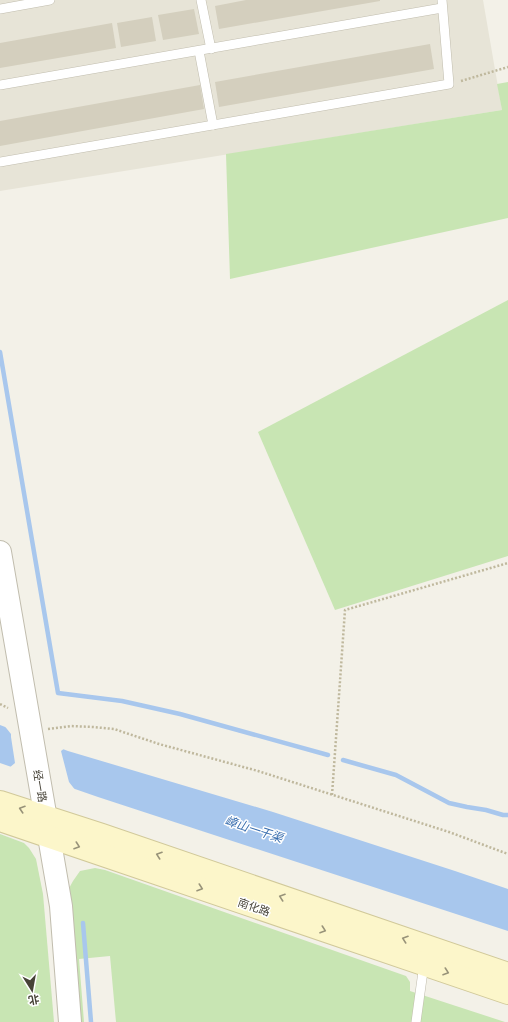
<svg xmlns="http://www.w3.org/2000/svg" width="508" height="1022" viewBox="0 0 508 1022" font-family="Poppins,'Noto Sans SC',sans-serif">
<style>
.residential{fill:#e7e4d7}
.green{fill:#c8e5b3}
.water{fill:#a8c7ed}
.pier{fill:#f3f1e8}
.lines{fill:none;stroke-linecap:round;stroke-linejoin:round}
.stream{stroke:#a8c7ed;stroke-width:4.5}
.building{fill:#d4cfbe}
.service-casing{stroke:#c1bdae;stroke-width:10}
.tertiary-casing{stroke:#c1bdae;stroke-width:24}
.secondary-casing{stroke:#d1c99a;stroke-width:24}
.path{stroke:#bfb89d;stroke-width:2.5;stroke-dasharray:2 2;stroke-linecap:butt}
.service{stroke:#fff;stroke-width:9}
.tertiary{stroke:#fff;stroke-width:22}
.secondary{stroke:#fcf6ca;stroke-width:22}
.oneway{stroke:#989379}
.labels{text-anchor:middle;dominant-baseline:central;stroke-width:3;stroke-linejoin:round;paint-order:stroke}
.street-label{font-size:11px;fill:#464237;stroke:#fff}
.water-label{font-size:12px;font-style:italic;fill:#356bad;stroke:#fff}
</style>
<rect width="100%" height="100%" fill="#f3f1e8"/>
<polygon class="residential" points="0,0 483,0 502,110 0,191"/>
<g class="green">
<polygon points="508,82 508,218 230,279 226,154 502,110 497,84"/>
<polygon points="508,300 508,556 335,610 258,432"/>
<polygon points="0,834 24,843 29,848 36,859 43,894 54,1022 0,1022"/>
<polygon points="95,868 105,870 406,976 410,982 410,991 505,1022 116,1022 110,956 79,959 84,1022 76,1022 67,892 73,881 80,871"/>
</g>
<polygon class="water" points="0,725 68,751 273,812 455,871 508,889 508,931 98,797 0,763"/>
<polygon class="pier" points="3,724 65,748 61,751 69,782 76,791 9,768 15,763 11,737 11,734"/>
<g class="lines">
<g class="stream">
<polyline points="0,352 58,693 122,701 180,714 328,755"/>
<polyline points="343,760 396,775 449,803 467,807 486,810 503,815 508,815"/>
<polyline points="83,923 91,1022"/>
</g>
</g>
<g class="building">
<polygon points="246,0 380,0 380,1 219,29 215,6"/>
<polygon points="194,9 199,34 163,40 158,15"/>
<polygon points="152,17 156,41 121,47 117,23"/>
<polygon points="112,23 116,48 0,68 0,43"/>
<polygon points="430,44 434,69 219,107 215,82"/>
<polygon points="200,85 204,109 0,146 0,121"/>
</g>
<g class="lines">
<defs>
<g id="service">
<polyline points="201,0 211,49"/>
<polyline points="0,9 50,0"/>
<polyline points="199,51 213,125"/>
<polyline points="0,85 442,8"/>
<polyline points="0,162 449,84 442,0"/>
<polyline points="416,1022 424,964"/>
</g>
<polyline id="tertiary" points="0,552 61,906 70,1022"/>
<g id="secondary">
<polyline points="0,802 102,835 508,974"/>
<polyline points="0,820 508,993"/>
</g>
</defs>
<use href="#service" class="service-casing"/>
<use href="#tertiary" class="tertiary-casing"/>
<use href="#secondary" class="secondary-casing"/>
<g class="path">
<polyline points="461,81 508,67"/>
<polyline points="0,704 8,708"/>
<polyline points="48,729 71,726 93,727 114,729 159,744 258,771 449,832 508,854"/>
<polyline points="332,795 345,610 508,563"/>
</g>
<use href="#service" class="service"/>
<use href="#tertiary" class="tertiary"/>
<use href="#secondary" class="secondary"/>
</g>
<defs><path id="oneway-chevron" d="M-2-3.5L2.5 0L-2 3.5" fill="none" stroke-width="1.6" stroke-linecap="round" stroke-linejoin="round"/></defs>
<g class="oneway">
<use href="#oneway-chevron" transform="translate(22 809) rotate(-162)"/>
<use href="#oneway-chevron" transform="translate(77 846) rotate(19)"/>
<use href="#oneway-chevron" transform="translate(159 855) rotate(-161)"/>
<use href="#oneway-chevron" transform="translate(200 888) rotate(19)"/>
<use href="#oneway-chevron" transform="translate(282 897) rotate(-161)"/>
<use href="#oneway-chevron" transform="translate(323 930) rotate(19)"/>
<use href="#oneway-chevron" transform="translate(405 939) rotate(-161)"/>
<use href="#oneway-chevron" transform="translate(446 972) rotate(19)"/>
</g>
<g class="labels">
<g class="street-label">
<text transform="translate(40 786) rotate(80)">经一路</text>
<text transform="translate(254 907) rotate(19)">南化路</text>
</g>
<g class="water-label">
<text transform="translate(254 829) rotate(18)">嶂山一干渠</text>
</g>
</g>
<g transform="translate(32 990) rotate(169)" stroke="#ffffff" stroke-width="3" paint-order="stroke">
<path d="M0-3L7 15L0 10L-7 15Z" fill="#464237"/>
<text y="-6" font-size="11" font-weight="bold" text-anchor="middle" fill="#464237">北</text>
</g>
</svg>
